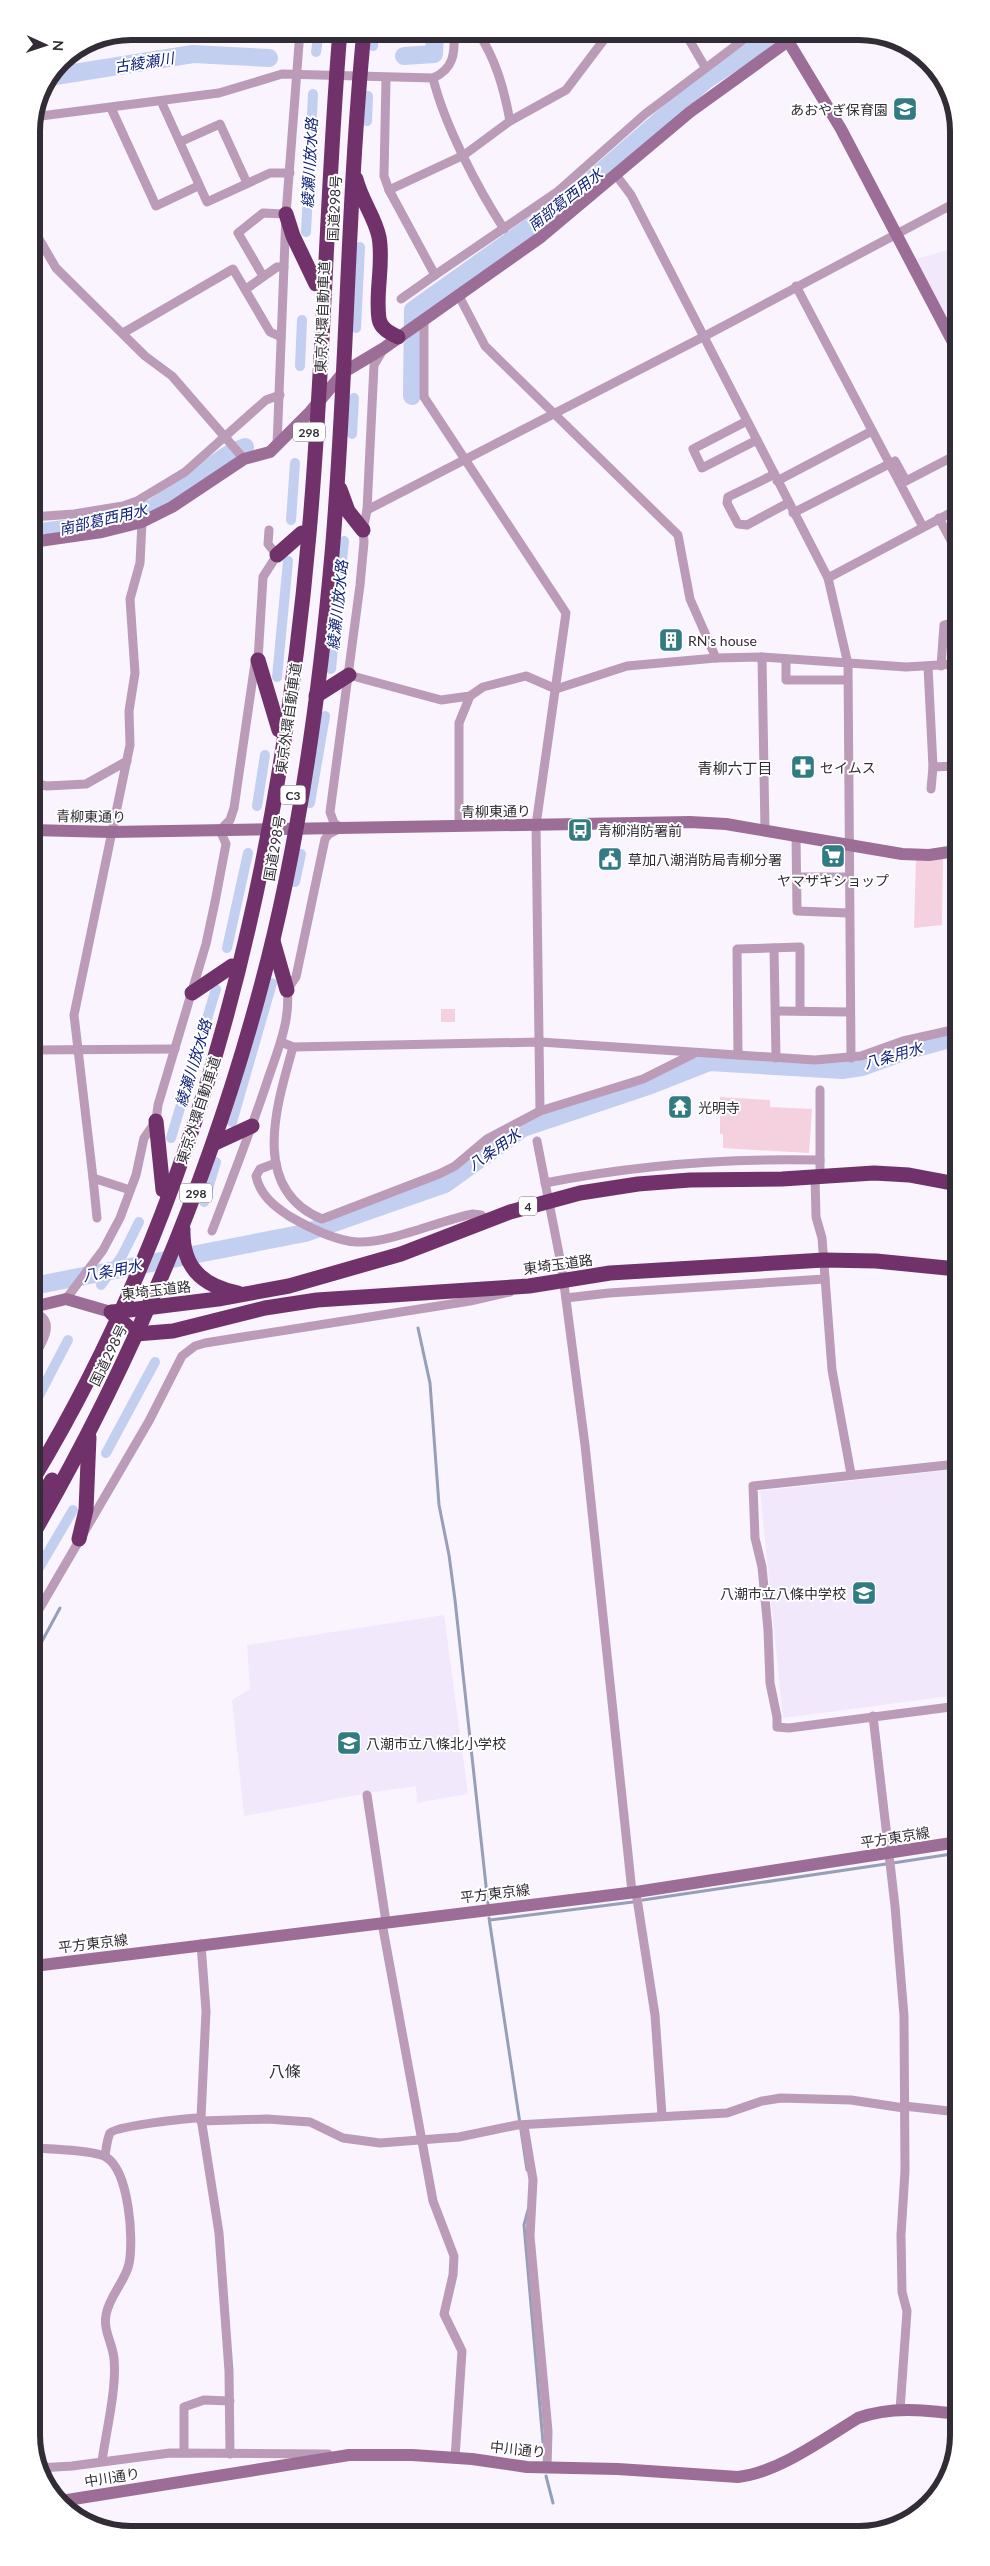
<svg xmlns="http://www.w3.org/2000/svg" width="990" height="2566" viewBox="0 0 990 2566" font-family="Lato,'Noto Sans JP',sans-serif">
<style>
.built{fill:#f2e8fb}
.green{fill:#f5d0df}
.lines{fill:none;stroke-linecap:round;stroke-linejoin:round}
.stream{stroke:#969eb8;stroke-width:3}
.canal{stroke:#c2cff0;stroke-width:10}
.river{stroke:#c2cff0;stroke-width:18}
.street{stroke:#bb9bb7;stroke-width:9}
.secondary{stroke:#9c6e97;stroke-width:12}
.highway{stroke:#71326c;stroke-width:15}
.labels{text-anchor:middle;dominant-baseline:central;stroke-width:4;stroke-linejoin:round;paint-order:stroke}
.shield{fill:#fff;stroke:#6f6b72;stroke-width:1}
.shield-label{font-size:12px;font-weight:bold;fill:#312c35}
.poi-label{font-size:14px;fill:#312c35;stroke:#fff;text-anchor:start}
.street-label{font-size:14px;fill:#312c35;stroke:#fff}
.water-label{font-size:15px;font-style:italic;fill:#11227a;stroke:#fff}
.neighbourhood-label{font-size:15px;fill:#312c35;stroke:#fff}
.quarter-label{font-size:16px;fill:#312c35;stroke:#fff}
.rim{fill:none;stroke:#312c35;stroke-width:6}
</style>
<rect width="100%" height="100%" fill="#f9f4fe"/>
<g class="built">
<polygon points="955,248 956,335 916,259"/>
<polygon points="957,1469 958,1695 783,1718 760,1491"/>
<polygon points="444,1615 468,1794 417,1803 416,1786 374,1792 244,1816 232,1700 250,1689 247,1645"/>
</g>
<g class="green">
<polygon points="943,858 942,925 914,928 916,860"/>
<rect x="441" y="1009" width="14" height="13"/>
<polygon points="720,1097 770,1100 770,1107 812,1109 809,1153 723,1148 723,1134 720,1134"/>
</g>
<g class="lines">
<g class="stream">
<polyline points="418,1328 430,1383 439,1505 449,1555 455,1600 488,1904"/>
<polyline points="34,1656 60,1608"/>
<polyline points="893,1863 958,1853"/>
<polyline points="643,1900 886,1864"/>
<polyline points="489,1918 527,2170"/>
<polyline points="490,1920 633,1902"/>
<polyline points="528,2210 524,2225 543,2442"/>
<polyline points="546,2476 553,2503"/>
</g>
<g class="canal">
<polyline points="373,46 374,31"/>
<polyline points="316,52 319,31"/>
<polyline points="367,121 368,96"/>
<polyline points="306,232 313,94"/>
<polyline points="356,328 360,247"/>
<polyline points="300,366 302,320"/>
<polyline points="352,434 354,398"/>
<polyline points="291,520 295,463"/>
<polyline points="331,669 344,541"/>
<polyline points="277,677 288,561"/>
<polyline points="310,803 325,716"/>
<polyline points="257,806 265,755"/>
<polyline points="295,882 301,854"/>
<polyline points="227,948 248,853"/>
<polyline points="232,1122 272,983"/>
<polyline points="171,1138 216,989"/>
<polyline points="204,1202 216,1162"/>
<polyline points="101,1285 122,1256 139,1222"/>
<polyline points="33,1407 68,1340"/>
<polyline points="106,1453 155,1362"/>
<polyline points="33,1578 73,1510"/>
</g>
<g class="river">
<polyline points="404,56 434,54 435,31"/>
<polyline points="49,77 193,54 269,58"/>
<polyline points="412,396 413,310 572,197 706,80 782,31"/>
<polyline points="32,533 73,528 153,508 227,455 245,447"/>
<polyline points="33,1286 305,1233 445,1184 523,1128 648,1086 709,1062 842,1070 862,1067 909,1050 957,1037"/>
</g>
<g class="street">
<polyline points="194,31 196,31"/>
<path d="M477 31C496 59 504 89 510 121"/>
<polyline points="684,31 705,67"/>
<path d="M433 78C444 124 478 189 504 229"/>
<polyline points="386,79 384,176 389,190 435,275 557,192 645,114 755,31"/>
<polyline points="161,101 207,202 270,173 290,173"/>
<polyline points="111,108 156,206 198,186"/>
<path d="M33 117 219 93 282 74 433 78C454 69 455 53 454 31"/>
<polyline points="180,142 220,124 247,183"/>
<polyline points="616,175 631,195 828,578 848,664 851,1058"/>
<polyline points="389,190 464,155 510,121 566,90 606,37 623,31"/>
<polyline points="32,227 56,268 145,356 172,376 244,459"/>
<polyline points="263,276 238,233 263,213 286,214"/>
<polyline points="796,286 923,527"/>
<polyline points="246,289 277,267 284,267"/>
<polyline points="458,294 485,346 678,535 690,599 716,658"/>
<polyline points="401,299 435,275"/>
<polyline points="424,318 424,397 566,613 536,825 540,1111"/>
<polyline points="123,333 233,269 270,332 281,337"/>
<polyline points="747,421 693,449 702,468 757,440"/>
<polyline points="277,446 286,214 300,31"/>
<polyline points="773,475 728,497 727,503 738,524 747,525 788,503"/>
<polyline points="777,481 872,431"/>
<polyline points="367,510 703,337 955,203"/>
<polyline points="793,513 895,461 906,481 956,455"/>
<polyline points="32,517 74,514 123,506 137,501 185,472 266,400 280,395"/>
<polyline points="939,518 956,550"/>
<polyline points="828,578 956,510"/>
<polyline points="762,657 765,831"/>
<polyline points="786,659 786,680 847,680"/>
<polyline points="928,666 933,767 931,789"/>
<polyline points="941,666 944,625 956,622"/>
<polyline points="349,675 441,700 470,696 483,687 526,676 556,689 627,666 716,658 762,657 906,667 956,664"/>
<polyline points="933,767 956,766"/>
<polyline points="32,783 47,786 86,784 127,761"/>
<polyline points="459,826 459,723 470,696"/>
<polyline points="796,836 797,911 848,913"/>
<polyline points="796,877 848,877"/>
<polyline points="774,948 776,1058"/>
<polyline points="776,1011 850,1012"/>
<polyline points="281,1042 293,1047 540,1042 815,1060 861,1056 903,1041 957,1029"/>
<path d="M293 1047C277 1104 249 1189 322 1219L439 1174 455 1166 487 1139 540 1111 643 1079 695 1053"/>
<polyline points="33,1050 175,1049"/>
<polyline points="738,1055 737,949 800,947 800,1011"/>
<polyline points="537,1141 562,1269 585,1445 632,1892"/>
<path d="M276 1163 260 1169 256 1176C260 1195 274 1206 289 1216 308 1227 336 1241 357 1242 387 1244 441 1220 473 1214L481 1215 488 1221"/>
<polyline points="820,1176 820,1090"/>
<polyline points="815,1177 816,1217 822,1238 832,1370 851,1474"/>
<polyline points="93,1178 97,1218"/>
<path d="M545 1183C635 1165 728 1158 820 1160"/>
<polyline points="130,1190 93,1178 74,1015 130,745 129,711 135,673 130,599 140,563 142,522"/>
<path d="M212 1231C232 1179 252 1128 269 1076 278 1050 291 1018 287 990L296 977 325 839 329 834 341 828 334 823 330 812 360 585 364 542 363 530 367 510 374 365 383 350"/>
<polyline points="566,1298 609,1293 825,1279"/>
<polyline points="66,1299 103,1250 120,1218 136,1175 144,1138 156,1121 158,1105 206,944 215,902 226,844 220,830 230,820 234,808 255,663 258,660 263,577 277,555 268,544 269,530"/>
<path d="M33 1312C58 1321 42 1342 33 1359"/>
<polyline points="957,1464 753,1486 755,1538 762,1567 768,1630 770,1683 777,1717 777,1727 789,1728 958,1706"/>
<polyline points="34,1618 149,1421 182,1356 195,1346 205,1343 470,1301 510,1292"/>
<polyline points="873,1716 895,1906 904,2016 905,2171 901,2235 902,2292 907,2311 900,2410"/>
<polyline points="367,1795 386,1922"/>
<polyline points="636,1892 655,2015 662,2115"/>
<polyline points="382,1923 433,2201 454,2256 453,2275 444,2314 462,2351 455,2458"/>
<polyline points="201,1944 206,2011 201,2118 219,2233 229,2371 230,2454"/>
<polyline points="904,2106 958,2112"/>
<polyline points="201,2121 267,2119 310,2122 343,2138 380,2143 459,2137 517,2125 727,2113 762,2101 781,2098 851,2100 904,2108"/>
<polyline points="524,2126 533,2180 530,2236 548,2431 547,2468"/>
<path d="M34 2148C49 2149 94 2150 106 2157 129 2171 134 2239 129 2264 125 2282 109 2296 106 2315 103 2331 113 2344 114 2359 117 2388 106 2432 102 2461"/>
<path d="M105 2156C106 2150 107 2139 110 2133 115 2126 188 2118 201 2118"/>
<polyline points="184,2453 184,2407 204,2400 230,2401"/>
<polyline points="39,2468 72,2466 170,2453 328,2454"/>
</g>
<g class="secondary">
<polyline points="782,31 841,129 956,348"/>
<polyline points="32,542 102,532 142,522 172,507 244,459 270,452 310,412 344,372 384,348 541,237 690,112 802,31"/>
<polyline points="32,830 111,832 690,822 726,824 902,854 929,855 956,851"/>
<polyline points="953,1268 957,1211"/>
<polyline points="33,1307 66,1299 111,1312"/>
<polyline points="34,1966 636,1892 958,1842"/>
<polyline points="35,2449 35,2462"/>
<path d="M61 2501 349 2455H412L472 2459 527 2467 618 2469 738 2477C777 2473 824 2439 858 2418 891 2406 924 2410 959 2414"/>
</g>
<g class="highway">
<path d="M356 179C361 200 375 217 379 237 384 264 375 292 379 319 381 329 390 333 398 337"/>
<polyline points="286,214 293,236 316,284"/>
<polyline points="340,489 348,511 363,530"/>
<polyline points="277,555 302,533"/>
<polyline points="258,660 279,730"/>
<polyline points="316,696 349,675"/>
<polyline points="273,941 287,990"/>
<polyline points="192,993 232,966"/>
<polyline points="156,1121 163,1190"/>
<polyline points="213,1144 252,1126"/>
<path d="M183 1229C182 1267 202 1286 238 1293"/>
<polyline points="111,1312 136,1334 173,1331 265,1308 317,1300 529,1286 610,1273 824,1260 876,1261 957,1269"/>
<polyline points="113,1312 218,1299 289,1286 401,1254 510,1212 580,1193 638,1184 690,1180 782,1179 874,1173 909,1175 957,1184"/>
<path d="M33 1479C205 1194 280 862 309 534 324 367 326 199 340 31"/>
<polyline points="33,1511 52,1480"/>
<path d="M33 1534C131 1364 208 1183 259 994 298 852 319 701 332 554 347 380 347 205 364 31"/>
<polyline points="79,1539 86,1510 89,1437"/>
</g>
</g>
<defs>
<symbol id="school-square" viewBox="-11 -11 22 22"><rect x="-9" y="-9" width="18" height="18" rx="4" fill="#337b82" stroke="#fff"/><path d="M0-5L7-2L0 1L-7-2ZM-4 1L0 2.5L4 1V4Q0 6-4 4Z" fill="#fff"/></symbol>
<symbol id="building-square" viewBox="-11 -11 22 22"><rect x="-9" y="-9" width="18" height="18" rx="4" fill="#337b82" stroke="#fff"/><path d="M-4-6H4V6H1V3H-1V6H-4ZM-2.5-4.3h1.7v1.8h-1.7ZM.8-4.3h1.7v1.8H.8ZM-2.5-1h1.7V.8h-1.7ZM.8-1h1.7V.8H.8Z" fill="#fff"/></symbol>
<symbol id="pharmacy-square" viewBox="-11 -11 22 22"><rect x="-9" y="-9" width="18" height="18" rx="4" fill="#337b82" stroke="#fff"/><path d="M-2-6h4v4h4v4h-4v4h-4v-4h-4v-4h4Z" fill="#fff"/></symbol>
<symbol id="bus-square" viewBox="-11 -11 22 22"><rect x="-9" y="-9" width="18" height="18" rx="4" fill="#337b82" stroke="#fff"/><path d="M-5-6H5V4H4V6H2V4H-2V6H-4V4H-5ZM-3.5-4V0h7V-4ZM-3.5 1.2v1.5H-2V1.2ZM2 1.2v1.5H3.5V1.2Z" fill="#fff"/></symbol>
<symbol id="supermarket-square" viewBox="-11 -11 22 22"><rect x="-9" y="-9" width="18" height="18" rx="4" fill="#337b82" stroke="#fff"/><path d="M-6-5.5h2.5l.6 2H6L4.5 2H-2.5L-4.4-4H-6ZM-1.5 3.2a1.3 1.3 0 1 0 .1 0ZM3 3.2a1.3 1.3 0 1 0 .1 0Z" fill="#fff"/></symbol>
<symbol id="civic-square" viewBox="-11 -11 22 22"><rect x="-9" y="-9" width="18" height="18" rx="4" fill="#337b82" stroke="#fff"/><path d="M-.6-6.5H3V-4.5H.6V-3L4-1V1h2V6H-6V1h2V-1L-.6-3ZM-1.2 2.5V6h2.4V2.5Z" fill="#fff"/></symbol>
<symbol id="temple-square" viewBox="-11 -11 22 22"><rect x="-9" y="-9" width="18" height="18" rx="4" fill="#337b82" stroke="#fff"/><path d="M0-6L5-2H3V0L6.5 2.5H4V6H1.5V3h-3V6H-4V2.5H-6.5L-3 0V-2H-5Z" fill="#fff"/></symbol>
</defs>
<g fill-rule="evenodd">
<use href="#school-square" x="891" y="95" width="28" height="28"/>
<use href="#building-square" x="657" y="626" width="28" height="28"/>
<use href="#pharmacy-square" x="789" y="753" width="28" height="28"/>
<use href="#bus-square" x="566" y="816" width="28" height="28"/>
<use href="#supermarket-square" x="819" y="842" width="28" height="28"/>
<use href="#civic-square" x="596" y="845" width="28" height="28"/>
<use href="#temple-square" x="666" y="1093" width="28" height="28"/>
<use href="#school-square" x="850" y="1579" width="28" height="28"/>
<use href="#school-square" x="335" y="1729" width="28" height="28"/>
</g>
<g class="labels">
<g class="shield">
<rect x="293" y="422.5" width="32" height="19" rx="4"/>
<rect x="280.5" y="785.5" width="25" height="19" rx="4"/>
<rect x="180" y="1183.5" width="32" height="19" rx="4"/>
<rect x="519" y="1196.5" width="18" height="19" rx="4"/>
</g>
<g class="shield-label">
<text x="309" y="432">298</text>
<text x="293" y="795">C3</text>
<text x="196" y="1193">298</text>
<text x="528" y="1206">4</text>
</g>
<g class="poi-label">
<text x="888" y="109" text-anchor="end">あおやぎ保育園</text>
<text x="688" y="640">RN's house</text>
<text x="820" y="767">セイムス</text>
<text x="598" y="830">青柳消防署前</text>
<text x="628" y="859">草加八潮消防局青柳分署</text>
<text x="833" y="880" text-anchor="middle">ヤマザキショップ</text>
<text x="698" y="1107">光明寺</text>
<text x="846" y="1593" text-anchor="end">八潮市立八條中学校</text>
<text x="366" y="1743">八潮市立八條北小学校</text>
</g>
<g class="street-label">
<text transform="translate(334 208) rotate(-87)">国道298号</text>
<text transform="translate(322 317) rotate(-88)">東京外環自動車道</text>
<text transform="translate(288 718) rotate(-82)">東京外環自動車道</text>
<text transform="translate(496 811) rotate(-1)">青柳東通り</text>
<text transform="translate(91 816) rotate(1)">青柳東通り</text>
<text transform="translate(274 848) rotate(-80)">国道298号</text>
<text transform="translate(198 1110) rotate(-72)">東京外環自動車道</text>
<text transform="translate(558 1264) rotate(-8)">東埼玉道路</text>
<text transform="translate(156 1290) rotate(-7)">東埼玉道路</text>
<text transform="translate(108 1355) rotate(-64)">国道298号</text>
<text transform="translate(895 1837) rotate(-9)">平方東京線</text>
<text transform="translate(495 1893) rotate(-7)">平方東京線</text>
<text transform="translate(93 1943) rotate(-7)">平方東京線</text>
<text transform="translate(518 2449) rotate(6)">中川通り</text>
<text transform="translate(112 2477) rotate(-9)">中川通り</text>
</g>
<g class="water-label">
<text transform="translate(144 62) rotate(-9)">古綾瀬川</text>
<text transform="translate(309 163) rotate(-87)">綾瀬川放水路</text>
<text transform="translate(565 199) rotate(-38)">南部葛西用水</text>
<text transform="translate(103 519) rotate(-13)">南部葛西用水</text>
<text transform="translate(337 605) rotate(-84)">綾瀬川放水路</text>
<text transform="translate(893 1055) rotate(-16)">八条用水</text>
<text transform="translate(193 1063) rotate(-73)">綾瀬川放水路</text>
<text transform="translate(494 1149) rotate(-35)">八条用水</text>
<text transform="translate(112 1270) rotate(-11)">八条用水</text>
</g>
<g class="neighbourhood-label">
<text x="735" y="768">青柳六丁目</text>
</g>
<g class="quarter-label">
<text x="285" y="2070">八條</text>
</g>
</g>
<path d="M0 0H990V2566H0ZM131 40H859A91 91 0 0 1 950 131V2435A91 91 0 0 1 859 2526H131A91 91 0 0 1 40 2435V131A91 91 0 0 1 131 40Z" fill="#fff" fill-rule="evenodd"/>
<path class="rim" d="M131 40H859A91 91 0 0 1 950 131V2435A91 91 0 0 1 859 2526H131A91 91 0 0 1 40 2435V131A91 91 0 0 1 131 40Z"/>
<g transform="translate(45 45) rotate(93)" stroke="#ffffff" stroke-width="4" paint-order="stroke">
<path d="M0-4L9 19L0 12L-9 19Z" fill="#312c35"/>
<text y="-8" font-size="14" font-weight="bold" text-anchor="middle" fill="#312c35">N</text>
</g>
</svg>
